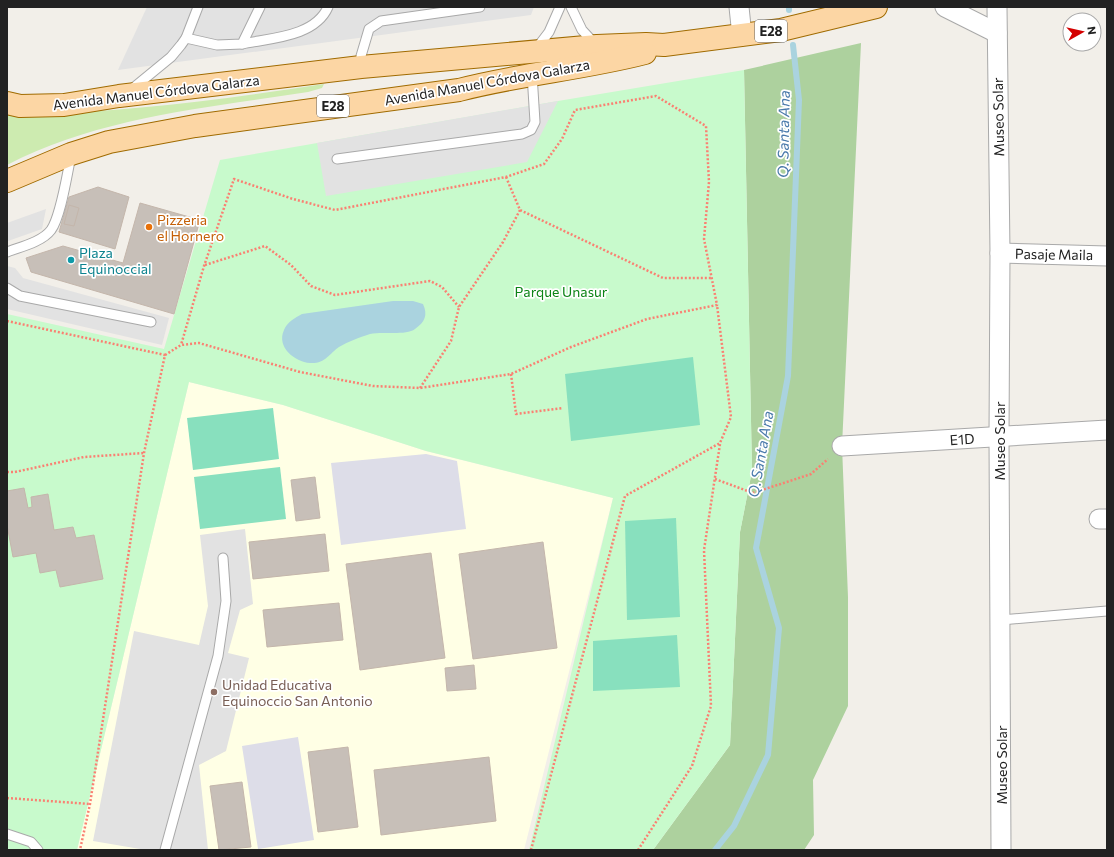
<svg xmlns="http://www.w3.org/2000/svg" width="1114" height="857" viewBox="0 0 1114 857" font-family="Commissioner,sans-serif">
<style>
.education{fill:#ffffe5}
.grass{fill:#cdebb0}
.forest{fill:#add19e}
.park{fill:#c8facc}
.pitch{fill:#88e0be}
.parking{fill:#e2e2e2}
.plaza{fill:#dddde8}
.water{fill:#aad3df}
.lines{fill:none;stroke-linecap:round;stroke-linejoin:round}
.stream{stroke:#aad3df;stroke-width:6}
.building{fill:#c7bfb8;stroke:#c4b6ab}
.service-casing{stroke:#a9a9a9;stroke-width:11}
.minor-casing{stroke:#a9a9a9;stroke-width:21}
.primary-casing{stroke:#a06b00;stroke-width:24}
.path{stroke:#fa8072;stroke-width:2.5;stroke-dasharray:2 2;stroke-linecap:butt}
.service{stroke:#fff;stroke-width:9}
.minor{stroke:#fff;stroke-width:19}
.primary{stroke:#fcd6a4;stroke-width:22}
.food-dot{fill:#e8710a;stroke:#fff;stroke-width:1.5}
.culture-dot{fill:#0f9aa8;stroke:#fff;stroke-width:1.5}
.education-dot{fill:#8d6e63;stroke:#fff;stroke-width:1.5}
.labels{text-anchor:middle;dominant-baseline:central;stroke-width:3.5;stroke-linejoin:round;paint-order:stroke}
.shield{fill:#fff;stroke:#646464;stroke-width:1}
.shield-label{font-size:13px;font-weight:bold;fill:#222}
.street-label{font-size:14px;fill:#222;stroke:#fff}
.food-label{font-size:14px;fill:#c56008;stroke:#fff;text-anchor:start}
.culture-label{font-size:14px;fill:#0d838f;stroke:#fff;text-anchor:start}
.park-label{font-size:14px;fill:#0c8416;stroke:#fff}
.education-label{font-size:14px;fill:#785e54;stroke:#fff;text-anchor:start}
.water-label{font-size:15px;font-style:italic;fill:#4a7aab;stroke:#fff}
</style>
<rect width="100%" height="100%" fill="#f2efe9"/>
<polygon class="education" points="189,382 283,405 426,451 613,498 524,850 77,850"/>
<path class="grass" d="M324 84 322 88 308 92C206 108 99 117 7 165V113C113 115 219 100 324 84Z"/>
<polygon class="forest" points="861,43 842,446 848,597 848,706 813,780 814,835 804,850 653,850 730,745 740,532 752,471 744,70"/>
<polygon class="park" points="744,70 752,471 740,532 730,745 653,850 529,850 613,498 426,451 283,405 189,382 77,850 7,850 7,314 164,349 220,160 558,101"/>
<g class="pitch">
<polygon points="693,357 700,425 571,441 565,374"/>
<polygon points="273,408 279,459 193,470 187,418"/>
<polygon points="280,467 286,519 200,529 194,477"/>
<polygon points="676,518 680,617 627,620 625,521"/>
<polygon points="677,635 680,687 593,691 593,641"/>
</g>
<g class="parking">
<polygon points="147,7 534,7 531,15 118,70"/>
<polygon points="558,101 527,162 326,196 317,143"/>
<polygon points="46,209 42,229 8,241 7,223"/>
<polygon points="7,266 15,268 23,278 169,318 162,345 7,309"/>
<polygon points="245,529 253,604 240,610 228,653 249,658 226,751 199,765 208,850 146,850 93,841 134,631 199,645 208,606 200,535"/>
</g>
<g class="plaza">
<polygon points="426,454 457,461 466,529 341,545 331,463"/>
<polygon points="298,737 314,840 258,849 242,746"/>
</g>
<path class="water" d="M393 301H413L423 304C428 315 425 322 415 329 406 336 382 331 370 334 361 337 347 342 339 347 329 354 325 364 310 363 295 362 276 347 284 330 287 322 295 318 302 314Z"/>
<g class="lines">
<g class="stream">
<polyline points="789,7 789,10"/>
<polyline points="715,850 734,826 768,755 779,628 756,548 788,376 799,100 793,45"/>
</g>
</g>
<g class="building">
<polygon points="98,187 129,197 115,249 59,232 69,197"/>
<polygon points="140,203 200,220 174,314 31,272 26,258 63,246 123,263"/>
<polygon points="69,205 79,208 74,226 64,224"/>
<polygon points="315,477 320,518 296,521 291,480"/>
<polygon points="24,488 28,508 32,507 31,497 48,494 54,530 73,527 76,538 94,535 103,579 60,587 56,570 40,573 36,553 13,557 7,525 7,491"/>
<polygon points="325,534 329,571 253,579 249,542"/>
<polygon points="543,542 557,648 473,659 459,554"/>
<polygon points="431,553 445,658 360,670 346,564"/>
<polygon points="339,603 343,640 267,647 263,610"/>
<polygon points="474,665 476,689 447,691 445,668"/>
<polygon points="348,747 358,827 318,832 308,752"/>
<polygon points="489,757 496,821 381,835 374,770"/>
<polygon points="242,782 251,847 219,850 210,786"/>
</g>
<g class="lines">
<defs>
<g id="service">
<polyline points="571,7 582,30 596,45"/>
<polyline points="186,38 217,45 242,44 260,7"/>
<path d="M242 44C270 38 315 37 328 7"/>
<polyline points="536,49 549,32 560,7"/>
<polyline points="361,67 361,56 369,29 381,21 480,7"/>
<polyline points="132,89 171,57 181,45 186,38 198,7"/>
<polyline points="337,159 522,134 531,130 535,122 532,74"/>
<path d="M7 252C20 247 42 242 51 230 61 216 67 174 71 156"/>
<polyline points="7,288 20,296 151,322"/>
<polyline points="1001,620 1107,611"/>
<polyline points="7,834 31,842 38,850"/>
<polyline points="165,850 218,656 226,601 223,558"/>
</g>
<g id="minor">
<polyline points="739,7 742,36"/>
<polyline points="945,7 997,33"/>
<polyline points="997,7 1000,253 999,437 1001,850"/>
<polyline points="1000,253 1107,256"/>
<polyline points="842,446 1107,430"/>
<polyline points="1099,519 1107,519"/>
</g>
<g id="primary">
<polyline points="7,103 20,106 64,105 119,96 361,67 597,46 646,44 664,45 781,30 876,7"/>
<path d="M7 181 71 154 109 142 195 126 459 90C520 74 583 69 645 53"/>
</g>
</defs>
<use href="#service" class="service-casing"/>
<use href="#minor" class="minor-casing"/>
<use href="#primary" class="primary-casing"/>
<g class="path">
<polyline points="506,177 520,210 663,278 711,278"/>
<polyline points="205,265 265,246 291,265 311,286 335,295 430,281 442,287 459,307"/>
<polyline points="7,321 165,355 144,453 90,804 80,850"/>
<polyline points="165,355 181,345 199,343 300,372 373,386 420,388 511,374 571,347 647,319 717,305 704,239 709,182 706,126 656,96 575,110 562,139 544,164 506,177 335,210 293,199 234,179 204,266 181,345"/>
<polyline points="511,374 516,414 563,408"/>
<polyline points="420,388 451,341 459,307 503,242 520,210"/>
<polyline points="7,472 15,472 84,457 144,453"/>
<polyline points="715,479 753,493 811,474 828,459"/>
<polyline points="7,798 90,804"/>
<polyline points="531,850 625,496 720,443 731,417 717,305"/>
<polyline points="638,850 692,766 711,706 704,550 720,444"/>
</g>
<use href="#service" class="service"/>
<use href="#minor" class="minor"/>
<use href="#primary" class="primary"/>
</g>
<circle class="food-dot" cx="149" cy="227" r="4"/>
<circle class="culture-dot" cx="71" cy="260" r="4"/>
<circle class="education-dot" cx="214" cy="692" r="4"/>
<g class="labels">
<g class="shield">
<rect x="755" y="20" width="32" height="22" rx="3"/>
<rect x="317" y="95" width="32" height="22" rx="3"/>
</g>
<g class="shield-label">
<text x="771" y="31">E28</text>
<text x="333" y="106">E28</text>
</g>
<g class="street-label">
<text transform="translate(487 82) rotate(-10)">Avenida Manuel Córdova Galarza</text>
<text transform="translate(156 92) rotate(-7)">Avenida Manuel Córdova Galarza</text>
<text transform="translate(998 117) rotate(-91)">Museo Solar</text>
<text transform="translate(1054 254) rotate(1)">Pasaje Maila</text>
<text transform="translate(962 439) rotate(-4)">E1D</text>
<text transform="translate(999 441) rotate(-90)">Museo Solar</text>
<text transform="translate(1001 765) rotate(-90)">Museo Solar</text>
</g>
<g class="food-label">
<text x="157" y="219">Pizzeria<tspan x="157" dy="16">el Hornero</tspan></text>
</g>
<g class="culture-label">
<text x="79" y="252">Plaza<tspan x="79" dy="16">Equinoccial</tspan></text>
</g>
<g class="park-label">
<text x="561" y="291">Parque Unasur</text>
</g>
<g class="education-label">
<text x="222" y="684">Unidad Educativa<tspan x="222" dy="16">Equinoccio San Antonio</tspan></text>
</g>
<g class="water-label">
<text transform="translate(783 134) rotate(-89)">Q. Santa Ana</text>
<text transform="translate(760 454) rotate(-80)">Q. Santa Ana</text>
</g>
</g>
<rect width="1114" height="857" fill="none" stroke="#222222" stroke-width="16"/>
<g transform="translate(1082 32) rotate(82)"><circle r="19" fill="#ffffff" stroke="#a7a7a7"/>
<path d="M0-3L7 15L0 10L-7 15Z" fill="#d40000"/>
<text y="-6" font-size="11" font-weight="bold" text-anchor="middle" fill="#222222">N</text>
</g>
</svg>
